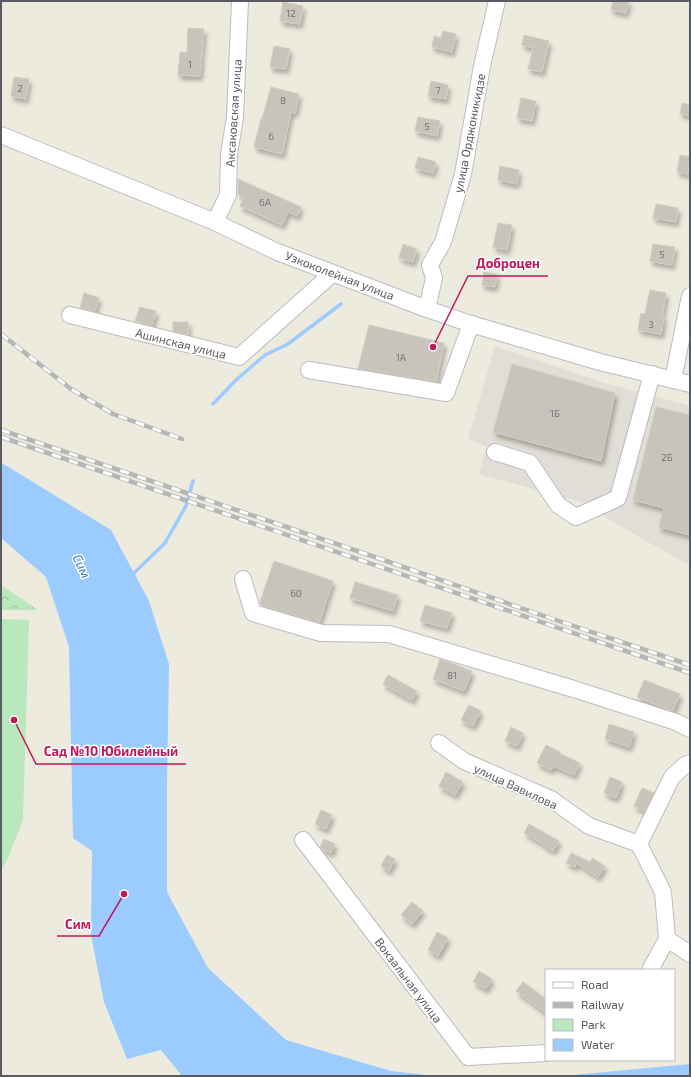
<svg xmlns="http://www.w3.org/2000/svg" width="691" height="1077" viewBox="0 0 691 1077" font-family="'Exo 2',sans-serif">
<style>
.industrial{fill:#e0ded6}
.green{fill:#b8e8bc}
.forest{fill:url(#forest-crowns)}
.water{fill:#9cccff}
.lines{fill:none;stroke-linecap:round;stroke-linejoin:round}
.stream{stroke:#9cccff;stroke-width:3.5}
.building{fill:#c8c4bc;stroke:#d2cdbc;filter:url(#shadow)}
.minor-casing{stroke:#babcc2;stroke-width:18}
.minor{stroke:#fff;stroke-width:16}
.rail-casing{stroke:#b5b6b6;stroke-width:4.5}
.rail{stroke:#fff;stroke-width:3;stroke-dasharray:9;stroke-linecap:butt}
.labels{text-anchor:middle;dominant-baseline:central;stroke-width:3;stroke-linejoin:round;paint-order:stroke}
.number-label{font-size:10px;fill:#747578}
.street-label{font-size:12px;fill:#585b62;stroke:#fff}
.water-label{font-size:13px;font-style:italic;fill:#3472cd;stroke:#fff}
.leader{fill:none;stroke:#c2185b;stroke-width:1.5}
.callout-dot{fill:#c2185b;stroke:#fff;stroke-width:1.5}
.callout-label{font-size:13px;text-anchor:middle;font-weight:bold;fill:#c2185b;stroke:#fff;stroke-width:3;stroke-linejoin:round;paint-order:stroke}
</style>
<defs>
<pattern id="forest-crowns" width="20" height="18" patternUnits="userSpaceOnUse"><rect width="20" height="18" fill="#b8e8bc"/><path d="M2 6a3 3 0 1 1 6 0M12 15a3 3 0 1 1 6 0" fill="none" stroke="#98bf9c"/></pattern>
<filter id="shadow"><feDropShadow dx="2.5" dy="4.5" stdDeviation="2" flood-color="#0004"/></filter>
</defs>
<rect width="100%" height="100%" fill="#edebde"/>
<polygon class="industrial" points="495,346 605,383 690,406 690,566 599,514 591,505 479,474 487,447 468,439"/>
<polygon class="green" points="1,619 29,620 23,820 7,860 1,870"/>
<polygon class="forest" points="1,585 38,610 1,610"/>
<g class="water">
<polygon points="1,463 7,466 111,530 149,601 169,664 167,789 167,892 208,968 286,1040 391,1071 436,1076 182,1076 161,1050 127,1059 104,1002 91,935 92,851 73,838 69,647 46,577 1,538"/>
<polygon points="690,1064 690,1076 563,1076"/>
</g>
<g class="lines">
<g class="stream">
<polyline points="213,404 235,381 265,355 288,344 341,304"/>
<polyline points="131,574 134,573 165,543 186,506 193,481"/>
</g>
</g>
<g class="building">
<polygon points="613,1 629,1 626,13 611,10"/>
<polygon points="283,2 303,6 300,24 280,21"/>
<polygon points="188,28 204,29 200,76 178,75 180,52 187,53"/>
<polygon points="443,31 456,34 452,52 432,47 434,36 441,38"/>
<polygon points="524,35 549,41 542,72 528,69 533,48 522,45"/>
<polygon points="274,46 290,49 286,69 270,67"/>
<polygon points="14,77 29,79 26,99 11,96"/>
<polygon points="431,81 448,85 446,99 428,96"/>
<polygon points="271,87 299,94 295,113 291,112 282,154 254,147 261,119 262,119"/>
<polygon points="521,98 536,101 532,121 517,118"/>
<polygon points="682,103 690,105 690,115 680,114"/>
<polygon points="418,117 440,121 437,136 415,131"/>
<polygon points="680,155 690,157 688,174 677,172"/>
<polygon points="418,157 436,162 433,173 415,168"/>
<polygon points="500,166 519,170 517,184 498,180"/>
<polygon points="238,179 301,207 297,216 288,212 282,225 240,206 244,197 238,194"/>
<polygon points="656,204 678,208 676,222 653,218"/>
<polygon points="498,223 512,225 507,250 493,247"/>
<polygon points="403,244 417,249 413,262 399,258"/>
<polygon points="653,244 675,247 672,265 650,261"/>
<polygon points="484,272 497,274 495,287 482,285"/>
<polygon points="650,290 666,293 662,317 664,317 661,334 638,330 641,313 645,314"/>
<polygon points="84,293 99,298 95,311 80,308"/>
<polygon points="140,307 156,311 152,326 135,321"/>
<polygon points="173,322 188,322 188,335 173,331"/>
<polygon points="369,325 444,343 436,382 358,369"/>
<polygon points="512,364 615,393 601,461 493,432"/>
<polygon points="656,407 690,415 690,535 659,527 664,508 633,500"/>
<polygon points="274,561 333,581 319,623 261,605 260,602"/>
<polygon points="355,582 398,595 393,611 350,598"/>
<polygon points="425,605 452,613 447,628 420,621"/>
<polygon points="440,659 472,671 464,691 433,679"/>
<polygon points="388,675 417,691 412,700 383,684"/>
<polygon points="644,680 680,694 673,711 637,697"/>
<polygon points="469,705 481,711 473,726 461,720"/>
<polygon points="609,724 634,732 629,747 605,739"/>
<polygon points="511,727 523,733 517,746 505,741"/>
<polygon points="546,745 560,752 560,754 580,763 574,775 554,766 551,770 537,763"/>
<polygon points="446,772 463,782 455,795 439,786"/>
<polygon points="610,777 622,782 616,798 604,793"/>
<polygon points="642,788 654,793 645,811 634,806"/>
<polygon points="321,810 332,815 326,829 315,824"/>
<polygon points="529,824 559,841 553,851 542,844 543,844 524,833"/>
<polygon points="324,839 335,844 331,853 321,848 320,847"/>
<polygon points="571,853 590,862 592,858 605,866 598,877 576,863 575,867 566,863"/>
<polygon points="387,855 395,859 389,871 381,866"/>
<polygon points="412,902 423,911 412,924 401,915"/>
<polygon points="437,932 448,938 438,956 428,950"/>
<polygon points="479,971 492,979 486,989 473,982"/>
<polygon points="523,982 546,999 546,1013 516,991"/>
</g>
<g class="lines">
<defs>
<g id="minor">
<polyline points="1,135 215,222 275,251 427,309 471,324 600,362 690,384"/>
<polyline points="215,222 228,195 229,154 235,117 240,1"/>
<polyline points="427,309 434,278 430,265 443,242 463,174 482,66 497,1"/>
<polyline points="70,315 239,357 333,273"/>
<polyline points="309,370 446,393 471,324"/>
<polyline points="673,380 690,296"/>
<polyline points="495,452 530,463 558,505 576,517 618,498 652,374"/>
<polyline points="243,579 253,613 321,633 389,634 577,690 676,722 690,729"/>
<polyline points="439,743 464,761 551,799 589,826 639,844"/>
<polyline points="303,840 468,1057 546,1053"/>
<polyline points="667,939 663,892 639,844 672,777 685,765 690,763"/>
<polyline points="667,939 690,954"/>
<polyline points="650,970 667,939"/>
</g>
</defs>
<use href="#minor" class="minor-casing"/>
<use href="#minor" class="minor"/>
<defs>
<g id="rail">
<polyline points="1,334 71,389 113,414 182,439"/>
<polyline points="1,430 369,555 538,614 690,665"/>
<polyline points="1,437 690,673"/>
</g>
</defs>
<use href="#rail" class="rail-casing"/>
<use href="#rail" class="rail"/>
</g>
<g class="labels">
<g class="number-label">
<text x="291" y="13">12</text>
<text x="190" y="64">1</text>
<text x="20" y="88">2</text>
<text x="438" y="90">7</text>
<text x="283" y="100">8</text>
<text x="427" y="126">5</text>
<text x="271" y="136">6</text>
<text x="265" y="202">6А</text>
<text x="662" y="254">5</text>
<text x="651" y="324">3</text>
<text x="401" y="357">1А</text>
<text x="555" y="413">1Б</text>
<text x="667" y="457">2Б</text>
<text x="296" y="593">60</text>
<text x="452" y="675">81</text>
</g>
<g class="street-label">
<text transform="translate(233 113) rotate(-86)">Аксаковская улица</text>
<text transform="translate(469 133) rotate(-79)">улица Орджоникидзе</text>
<text transform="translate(340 275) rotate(21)">Узкоколейная улица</text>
<text transform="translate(181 343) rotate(14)">Ашинская улица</text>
<text transform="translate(516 786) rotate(25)">улица Вавилова</text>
<text transform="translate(409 980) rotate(53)">Вокзальная улица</text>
</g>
<g class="water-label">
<text transform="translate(82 566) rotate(65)">Сим</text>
</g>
</g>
<path class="leader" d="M433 347L468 276H548M14 720L36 764H186M124 894L99 936H57"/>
<g class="callout-dot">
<circle cx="433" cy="347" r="4"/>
<circle cx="14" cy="720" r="4"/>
<circle cx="124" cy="894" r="4"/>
</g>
<g class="callout-label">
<text x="508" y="268">Доброцен</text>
<text x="111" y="756">Сад №10 Юбилейный</text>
<text x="78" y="929">Сим</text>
</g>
<rect width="691" height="1077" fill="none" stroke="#585b62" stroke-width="4"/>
<rect x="545" y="969" width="130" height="92" fill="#ffffff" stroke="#bcbdc0"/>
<rect x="553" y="982" width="20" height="6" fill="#ffffff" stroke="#bcbdc0"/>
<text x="581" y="989" font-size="12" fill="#585b62">Road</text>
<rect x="553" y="1002" width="20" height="6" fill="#b5b6b6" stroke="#bcbdc0"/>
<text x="581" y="1009" font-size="12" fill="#585b62">Railway</text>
<rect x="553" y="1019" width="20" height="12" fill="#b8e8bc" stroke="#bcbdc0"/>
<text x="581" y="1029" font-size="12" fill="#585b62">Park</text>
<rect x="553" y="1039" width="20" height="12" fill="#9cccff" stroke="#bcbdc0"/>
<text x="581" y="1049" font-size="12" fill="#585b62">Water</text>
</svg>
